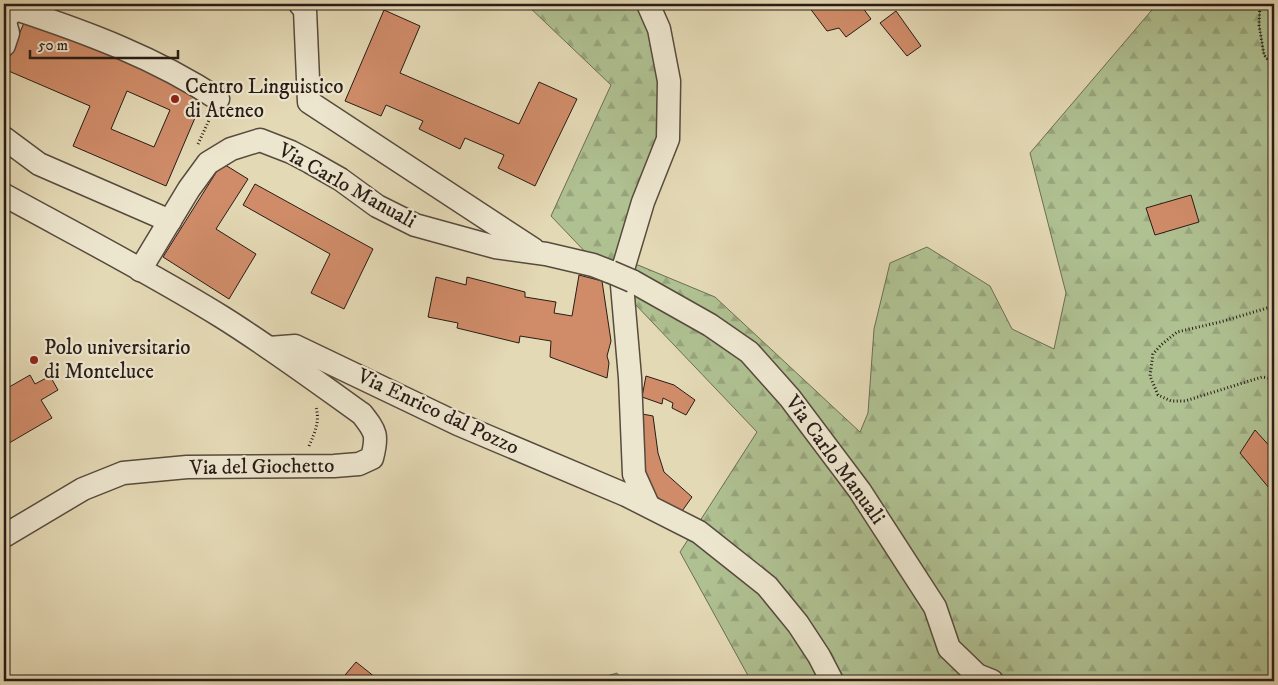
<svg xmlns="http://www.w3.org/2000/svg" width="1278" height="685" viewBox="0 0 1278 685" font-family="'IM FELL DW Pica',serif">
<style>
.grass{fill:#afc091;stroke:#6c6e54}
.forest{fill:url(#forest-firs);stroke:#6c6e54}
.building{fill:#d08c69;stroke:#281c17;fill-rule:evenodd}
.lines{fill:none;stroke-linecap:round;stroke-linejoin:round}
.minor-casing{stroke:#574b3e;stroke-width:25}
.path{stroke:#281c17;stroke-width:3;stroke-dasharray:1 2.5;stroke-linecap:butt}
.minor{stroke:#ede6cf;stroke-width:22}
.minor-bridge-casing{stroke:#574b3e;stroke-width:25;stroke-linecap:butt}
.minor-bridge{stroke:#ede6cf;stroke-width:22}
.poi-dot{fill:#8f2418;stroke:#ede6cf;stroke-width:2}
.labels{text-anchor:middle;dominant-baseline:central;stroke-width:4.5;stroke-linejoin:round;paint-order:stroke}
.poi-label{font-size:21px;fill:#281c17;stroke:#ede6cf;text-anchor:start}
.street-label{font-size:21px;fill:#281c17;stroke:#ede6cf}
</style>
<defs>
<pattern id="forest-firs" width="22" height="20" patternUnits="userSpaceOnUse" patternTransform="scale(1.25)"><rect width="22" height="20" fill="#afc091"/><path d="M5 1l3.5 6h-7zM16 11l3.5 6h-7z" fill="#97a47c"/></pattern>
</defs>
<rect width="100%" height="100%" fill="#e4d9b5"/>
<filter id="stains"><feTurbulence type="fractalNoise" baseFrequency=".004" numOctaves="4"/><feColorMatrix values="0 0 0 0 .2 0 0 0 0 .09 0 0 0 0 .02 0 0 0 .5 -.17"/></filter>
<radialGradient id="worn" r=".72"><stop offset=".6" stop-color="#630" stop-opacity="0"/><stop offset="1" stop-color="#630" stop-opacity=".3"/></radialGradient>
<polygon class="grass" points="1260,4 1274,4 1274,67 1264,55 1259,25"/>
<g class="forest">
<polygon points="526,4 648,4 668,139 624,268 638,265 715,297 860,432 868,413 874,329 890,263 927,247 990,286 1012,329 1054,349 1066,293 1030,153 1157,4 1260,4 1259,25 1264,55 1274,67 1274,681 751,681 680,552 757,432 551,216 611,85"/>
<polygon points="617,673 623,681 590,681"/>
</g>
<g class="building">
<polygon points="813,4 860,4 871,19 846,37 839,28 827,31 809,7"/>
<polygon points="384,10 420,26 400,73 519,124 539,82 577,99 535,186 498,168 504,155 465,138 460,149 419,129 423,121 386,105 381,116 345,101"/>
<polygon points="896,11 921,46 907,56 880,23"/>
<path d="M27 16 206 92 166 186 73 146 90 106 4 69ZM127 91 170 110 154 147 111 129Z"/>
<polygon points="222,163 248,179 216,229 256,254 229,299 163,257"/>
<polygon points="255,184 373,249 344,309 311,293 330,254 243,205"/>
<polygon points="1191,195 1199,222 1155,235 1146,208"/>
<polygon points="579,275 602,281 611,341 607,356 609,363 607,378 550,357 551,341 520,336 519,343 457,328 458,323 428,317 436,277 466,285 467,277 525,292 525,297 556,302 554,313 572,316"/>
<polygon points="30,375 35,384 50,376 58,390 41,400 52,418 4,446 4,390"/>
<polygon points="646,376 674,385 695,400 686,415 672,408 673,403 663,398 662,404 642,397"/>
<polygon points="637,413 653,416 658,453 664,472 692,497 680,514 647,490"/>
<polygon points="1255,430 1274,451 1274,494 1240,453"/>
<polygon points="356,662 380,681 340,681"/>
</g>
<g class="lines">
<defs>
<g id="minor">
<polyline points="300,4 305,10 309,102 533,249"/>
<polyline points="4,18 8,33 4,45"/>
<path d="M5 18 16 9C86 32 156 58 218 99"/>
<polyline points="4,138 39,164 170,221"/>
<path d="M4 195C77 235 151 273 222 317 270 347 316 381 362 414 376 432 378 435 372 458L359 464 334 466 187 467 123 473 83 489 4 536"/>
<polyline points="623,269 643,202 668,139 669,81 659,29 648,4"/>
<polyline points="140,270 189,189 208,163 231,149 260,140 291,152 310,162 340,179 377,206 415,225 495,247 546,254 593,265 611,272"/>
<polyline points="632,281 710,325 749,352 790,398 860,491 935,607 949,648 977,675 992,681"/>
<polyline points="622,285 630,378 634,474 648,505"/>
<polyline points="269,348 295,346 458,424 626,495 699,532 767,586 798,624 819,656 832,681"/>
</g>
</defs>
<use href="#minor" class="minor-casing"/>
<g class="path">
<polyline points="1260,4 1259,25 1264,55 1274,67"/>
<polyline points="198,144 210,118"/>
<polyline points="1274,306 1220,322 1177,332 1161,345 1153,354 1150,376 1158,395 1171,401 1185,401 1262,377 1274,379"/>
<path d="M309 446C315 432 320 422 316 407"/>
</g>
<use href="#minor" class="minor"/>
<defs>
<polyline id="minor-bridge" points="611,272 632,281"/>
</defs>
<use href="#minor-bridge" class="minor-bridge-casing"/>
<use href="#minor-bridge" class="minor-bridge"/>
</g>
<g class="poi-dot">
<circle cx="175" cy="99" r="5"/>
<circle cx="34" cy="360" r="5"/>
</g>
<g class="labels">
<g class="poi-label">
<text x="185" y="87">Centro Linguistico<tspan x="185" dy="24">di Ateneo</tspan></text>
<text x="44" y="348">Polo universitario<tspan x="44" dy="24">di Monteluce</tspan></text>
</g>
<g class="street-label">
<text transform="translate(347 186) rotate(29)">Via Carlo Manuali</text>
<text transform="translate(438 412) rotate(25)">Via Enrico dal Pozzo</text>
<text transform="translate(835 460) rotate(54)">Via Carlo Manuali</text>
<text transform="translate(262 467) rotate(-1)">Via del Giochetto</text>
</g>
</g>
<rect width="1278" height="685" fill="none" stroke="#e4d9b5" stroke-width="20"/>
<rect x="5" y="5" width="1268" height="675" fill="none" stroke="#281c17" stroke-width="2.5"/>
<rect x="10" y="10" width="1258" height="665" fill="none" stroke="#281c17"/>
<path d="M30 50v8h148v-8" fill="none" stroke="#281c17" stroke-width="2.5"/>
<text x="38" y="50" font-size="15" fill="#281c17" stroke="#ede6cf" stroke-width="4" paint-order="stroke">50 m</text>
<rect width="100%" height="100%" filter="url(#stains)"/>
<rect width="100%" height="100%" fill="url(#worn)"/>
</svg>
